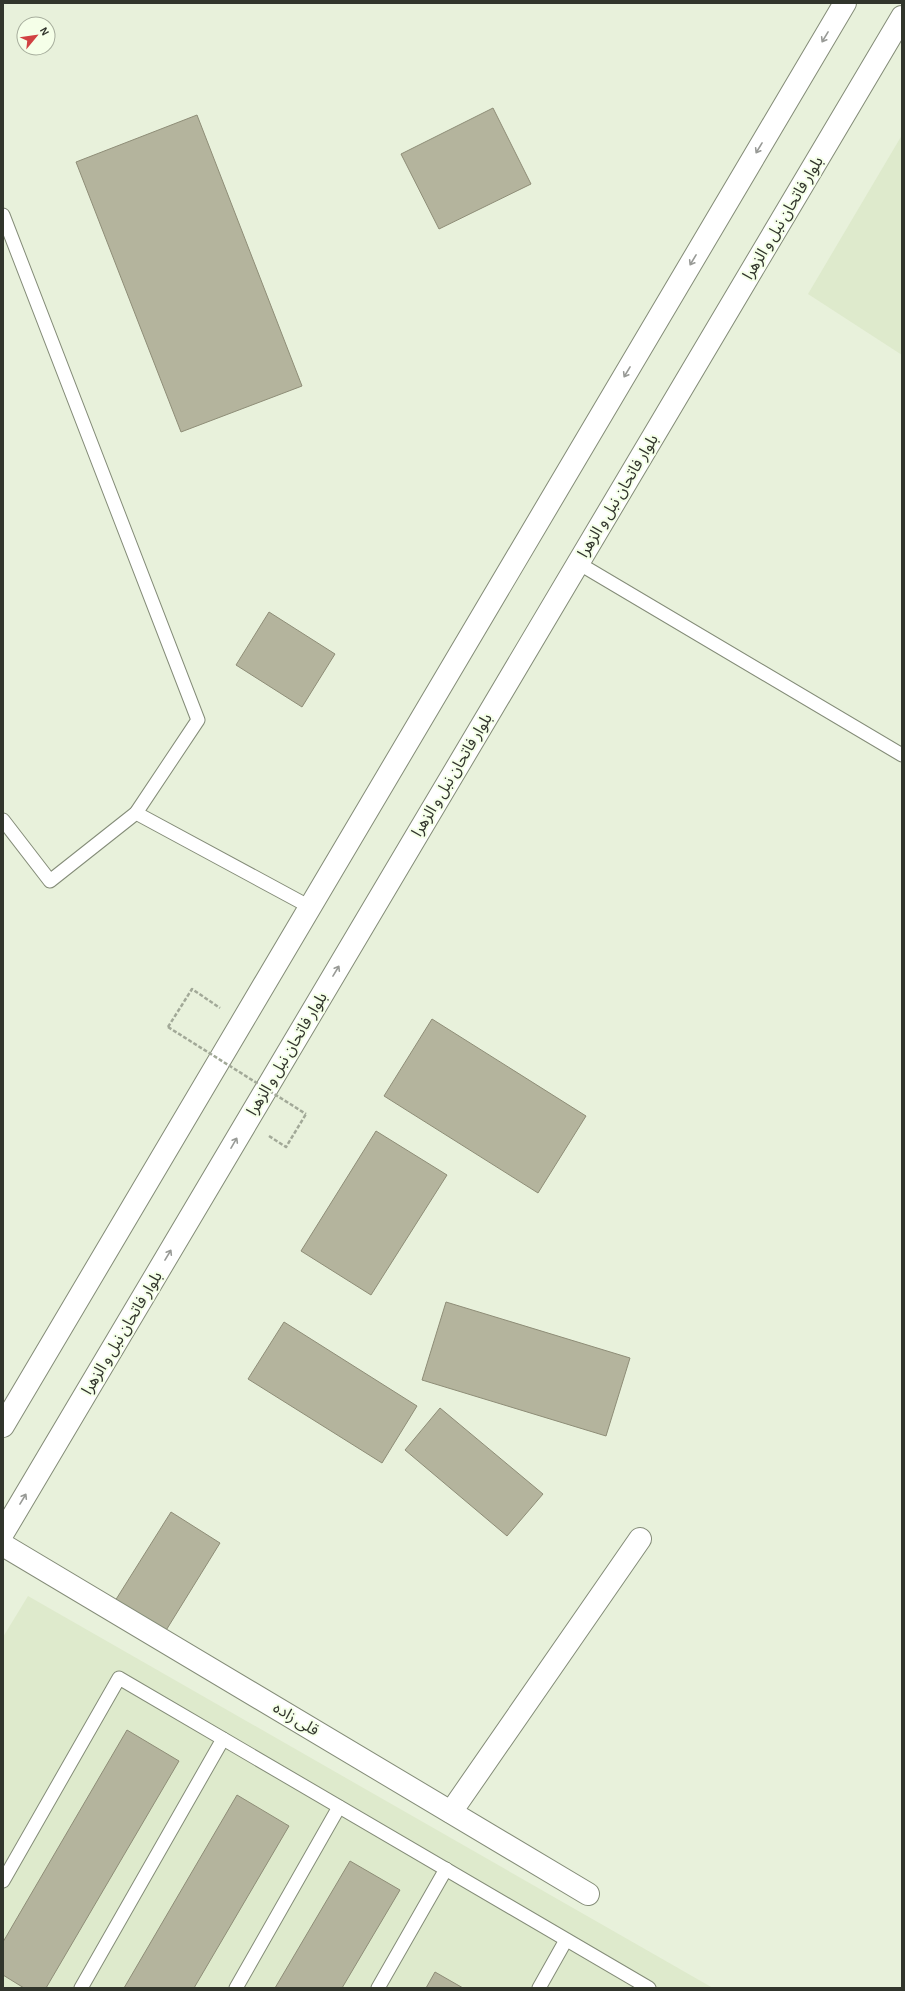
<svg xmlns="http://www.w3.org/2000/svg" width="905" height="1991" viewBox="0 0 905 1991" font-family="'Alegreya Sans','Noto Sans Arabic',sans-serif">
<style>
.built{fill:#deeacc}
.building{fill:#b4b49d;stroke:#8e8d77}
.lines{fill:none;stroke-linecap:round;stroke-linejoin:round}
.service-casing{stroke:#848c78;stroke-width:15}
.minor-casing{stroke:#848c78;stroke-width:24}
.trunk-casing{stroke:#848c78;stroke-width:24}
.path{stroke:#a2a998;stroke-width:2.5;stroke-dasharray:4 2;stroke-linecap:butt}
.service{stroke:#fff;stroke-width:13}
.minor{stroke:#fff;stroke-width:22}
.trunk{stroke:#fff;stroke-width:22}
.path-bridge{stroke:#a2a998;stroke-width:2.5;stroke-dasharray:4 2;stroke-linecap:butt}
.oneway{stroke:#989a96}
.labels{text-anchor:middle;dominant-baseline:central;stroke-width:4;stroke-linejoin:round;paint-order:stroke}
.street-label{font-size:16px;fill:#31352c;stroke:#f5ffe8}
</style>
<rect width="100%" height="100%" fill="#e8f1db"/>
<g class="built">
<polygon points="902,135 902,355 808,294"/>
<polygon points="28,1596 713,1988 3,1988 3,1637"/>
</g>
<g class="building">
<polygon points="493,108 531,184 439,229 401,154"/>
<polygon points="197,115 302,386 181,432 76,162"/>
<polygon points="269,612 335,654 302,707 236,665"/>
<polygon points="432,1019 586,1116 538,1193 384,1096"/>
<polygon points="376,1131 447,1175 371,1295 301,1251"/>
<polygon points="446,1302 630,1358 606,1436 422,1380"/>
<polygon points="284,1322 417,1406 382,1463 248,1379"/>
<polygon points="440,1408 543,1494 507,1536 405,1450"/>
<polygon points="171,1512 220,1543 165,1632 115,1601"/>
<polygon points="127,1730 179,1761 46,1988 24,1988 3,1975 3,1942"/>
<polygon points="237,1795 289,1826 194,1988 124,1988"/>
<polygon points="350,1861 400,1890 342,1988 275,1988"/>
<polygon points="435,1972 463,1988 426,1988"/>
</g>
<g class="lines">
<defs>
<g id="service">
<polyline points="3,215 198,720 136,813 50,881 3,820"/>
<polyline points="578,563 902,755"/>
<polyline points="136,813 310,907"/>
<polyline points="3,1881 119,1678 649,1988"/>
<polyline points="81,1988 223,1739"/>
<polyline points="236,1988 339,1807"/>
<polyline points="378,1988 446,1869"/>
<polyline points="539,1988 566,1940"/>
</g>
<g id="minor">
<polyline points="3,1545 588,1894"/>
<polyline points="451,1812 640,1539"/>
</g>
<g id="trunk">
<polyline points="3,1426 845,3"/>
<polyline points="3,1533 902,17"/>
</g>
</defs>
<use href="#service" class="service-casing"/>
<use href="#minor" class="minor-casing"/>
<use href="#trunk" class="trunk-casing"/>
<g class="path">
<polyline points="168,1027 192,989 220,1008"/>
<polyline points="269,1136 286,1147 306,1114"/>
</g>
<use href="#service" class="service"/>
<use href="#minor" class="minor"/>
<use href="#trunk" class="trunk"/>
<polyline class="path-bridge" points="168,1027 306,1114"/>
</g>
<defs><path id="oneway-shaft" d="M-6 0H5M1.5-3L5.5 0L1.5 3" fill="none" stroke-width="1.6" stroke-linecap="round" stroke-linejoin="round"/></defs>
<g class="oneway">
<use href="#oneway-shaft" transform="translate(825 37) rotate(121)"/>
<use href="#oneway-shaft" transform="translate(759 148) rotate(121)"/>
<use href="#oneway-shaft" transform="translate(693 260) rotate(121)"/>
<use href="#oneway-shaft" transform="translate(627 372) rotate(121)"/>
<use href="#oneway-shaft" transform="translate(336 971) rotate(-59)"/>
<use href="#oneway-shaft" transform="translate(234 1143) rotate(-60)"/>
<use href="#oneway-shaft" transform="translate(168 1255) rotate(-59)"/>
<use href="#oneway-shaft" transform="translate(23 1499) rotate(-59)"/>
</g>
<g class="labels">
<g class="street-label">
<text transform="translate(783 218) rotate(-59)">بلوار فاتحان نبل و الزهرا</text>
<text transform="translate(618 496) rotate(-59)">بلوار فاتحان نبل و الزهرا</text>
<text transform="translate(452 775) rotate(-59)">بلوار فاتحان نبل و الزهرا</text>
<text transform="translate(287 1054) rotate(-59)">بلوار فاتحان نبل و الزهرا</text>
<text transform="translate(122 1333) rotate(-59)">بلوار فاتحان نبل و الزهرا</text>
<text transform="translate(296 1719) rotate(31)">قلی زاده</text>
</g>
</g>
<rect width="905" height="1991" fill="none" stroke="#31352c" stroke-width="8"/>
<g transform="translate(36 36) rotate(61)"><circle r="19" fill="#f5ffe8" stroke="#a7ae9d"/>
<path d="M0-3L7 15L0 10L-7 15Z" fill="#d14242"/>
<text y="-6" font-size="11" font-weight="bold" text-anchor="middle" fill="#31352c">N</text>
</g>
</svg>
